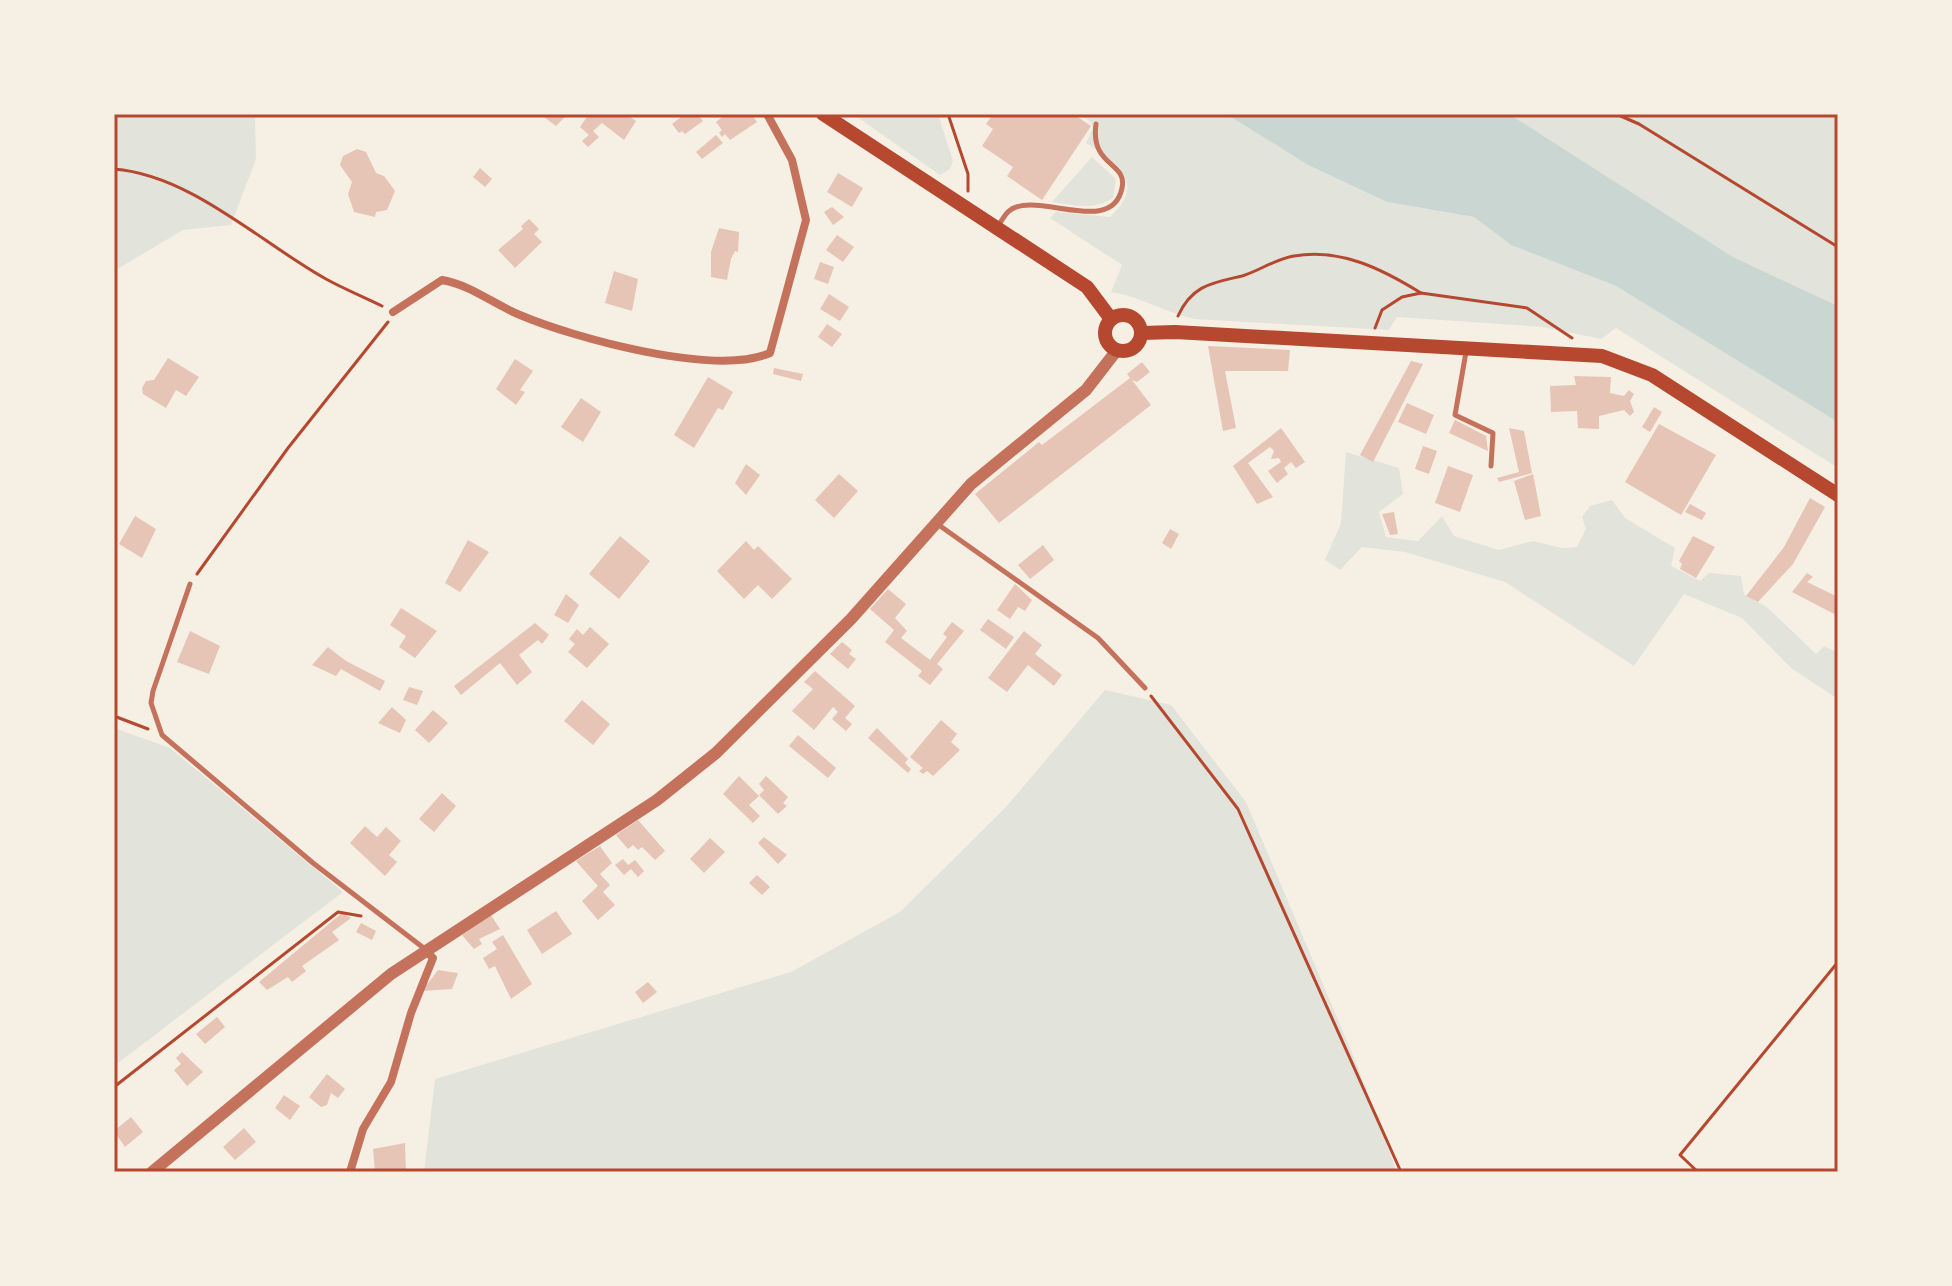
<svg xmlns="http://www.w3.org/2000/svg" width="1952" height="1286" viewBox="0 0 1952 1286" font-family="'IBM Plex Sans',sans-serif">
<style>
.green{fill:#e2e4dc}
.water{fill:#c9d6d2}
.building{fill:#e6c5b7}
.lines{fill:none;stroke-linecap:round;stroke-linejoin:round}
.path{stroke:#b5482f;stroke-width:3}
.service{stroke:#c5725c;stroke-width:5}
.minor{stroke:#c5725c;stroke-width:8}
.tertiary{stroke:#c5725c;stroke-width:12}
.secondary{stroke:#b5482f;stroke-width:14}
.neatline{fill:none;stroke:#b5482f;stroke-width:3}
</style>
<rect width="100%" height="100%" fill="#f6efe4"/>
<g class="green">
<polygon points="114,114 255,114 256,159 231,225 183,230 114,271"/>
<polygon points="853,114 938,114 953,161 950,169 940,175"/>
<path d="M1079 114H1226L1308 165 1387 202 1474 217 1511 245 1616 286 1832 417 1838 422V468L1616 328 1601 339 1543 327 1397 317 1389 330 1194 319C1164 312 1142 297 1111 292L1122 265 1050 218 1056 212 1110 217C1147 182 1118 163 1086 143L1093 128 1091 122Z"/>
<polygon points="1509,114 1838,114 1838,306 1733,257"/>
<path d="M1092 157 1116 179 1113 198C1094 211 1073 205 1052 202Z"/>
<polygon points="1346,452 1399,468 1403,494 1379,512 1386,537 1418,541 1442,516 1454,536 1499,550 1533,541 1562,548 1577,547 1586,529 1582,517 1590,506 1612,500 1625,518 1675,548 1671,566 1700,581 1709,573 1741,576 1744,594 1768,608 1816,654 1824,646 1838,653 1838,699 1791,668 1742,618 1684,594 1634,666 1505,582 1405,552 1362,547 1340,570 1325,560 1341,523"/>
<polygon points="1105,690 1171,705 1246,802 1355,1060 1397,1172 424,1172 435,1079 791,972 900,912 1006,807"/>
<polygon points="114,728 170,748 343,892 114,1066"/>
</g>
<polygon class="water" points="1226,114 1509,114 1733,257 1838,306 1838,422 1616,286 1511,245 1474,217 1387,202 1308,165"/>
<g class="building">
<polygon points="540,114 568,114 556,126"/>
<polygon points="589,114 626,114 636,121 624,140 602,123 593,131 599,137 588,147 582,141 589,135 580,127"/>
<polygon points="685,114 697,114 703,121 685,134 682,131 679,133 672,124"/>
<polygon points="726,114 751,114 757,122 730,140 725,134 722,137 719,133 722,130 716,122"/>
<polygon points="993,114 1073,114 1091,126 1042,200 1007,176 1013,167 982,146 993,129 986,124"/>
<polygon points="716,135 723,143 702,159 696,152"/>
<polygon points="357,149 366,152 376,173 384,176 395,191 387,210 376,212 375,217 354,212 348,194 352,182 340,165 343,156"/>
<polygon points="480,168 492,179 485,187 473,177"/>
<polygon points="838,173 863,188 852,207 827,192"/>
<polygon points="832,207 844,217 833,225 824,212"/>
<polygon points="529,219 539,229 534,234 542,242 515,268 498,250 523,229 521,226"/>
<polygon points="719,228 739,232 738,252 735,251 731,259 727,280 711,277 711,252"/>
<polygon points="837,235 854,247 843,262 826,250"/>
<polygon points="820,262 834,267 828,284 814,279"/>
<polygon points="614,271 638,279 632,311 605,303"/>
<polygon points="829,294 849,307 840,321 820,309"/>
<polygon points="827,324 842,334 832,347 818,337"/>
<polygon points="1208,346 1290,350 1288,371 1225,371 1236,428 1223,431"/>
<polygon points="168,358 199,377 186,396 176,390 166,408 143,394 142,388 146,381 154,380"/>
<polygon points="515,359 533,371 520,390 525,392 516,405 496,389"/>
<polygon points="1411,361 1423,364 1373,462 1360,455"/>
<polygon points="1142,362 1150,372 1137,382 1132,380 1151,405 999,523 975,494 1039,442 1042,445 1130,378 1127,374"/>
<polygon points="774,368 803,374 801,381 773,374"/>
<polygon points="1574,376 1611,377 1610,393 1624,396 1629,390 1634,394 1630,401 1634,412 1630,416 1624,410 1599,416 1599,429 1578,428 1577,411 1551,412 1550,386 1576,385"/>
<polygon points="708,377 733,392 723,410 718,408 694,448 674,435"/>
<polygon points="581,398 601,412 583,442 561,427"/>
<polygon points="1407,403 1434,415 1426,434 1398,422"/>
<polygon points="1654,407 1662,412 1650,432 1642,427"/>
<polygon points="1455,420 1486,436 1488,451 1449,433"/>
<polygon points="1659,424 1716,455 1681,515 1625,482"/>
<polygon points="1281,428 1305,462 1296,468 1291,462 1284,468 1288,474 1277,483 1268,471 1281,462 1279,458 1271,459 1274,451 1270,447 1248,463 1273,497 1257,504 1233,466"/>
<polygon points="1509,428 1524,431 1532,473 1499,482 1497,478 1519,472"/>
<polygon points="1423,446 1437,451 1429,474 1415,469"/>
<polygon points="746,464 760,475 746,495 735,483"/>
<polygon points="1448,466 1473,475 1460,512 1435,503"/>
<polygon points="839,474 858,491 834,518 815,500"/>
<polygon points="1533,474 1541,516 1525,520 1514,481"/>
<polygon points="1810,498 1825,507 1793,564 1758,602 1746,596 1784,547"/>
<polygon points="1690,504 1706,513 1702,520 1685,512"/>
<polygon points="1394,512 1398,534 1390,535 1382,514"/>
<polygon points="135,516 156,529 142,558 119,544"/>
<polygon points="1170,529 1179,534 1171,549 1162,543"/>
<polygon points="620,536 650,561 619,599 589,574"/>
<polygon points="1693,536 1715,547 1696,578 1680,569 1682,564 1679,561"/>
<polygon points="468,540 489,552 460,592 445,583"/>
<polygon points="746,541 754,550 758,546 792,579 772,599 758,585 744,599 717,571"/>
<polygon points="1043,545 1054,560 1030,579 1018,565"/>
<polygon points="1807,573 1813,577 1807,582 1838,597 1838,616 1792,592"/>
<polygon points="1015,584 1032,600 1025,611 1018,607 1010,619 997,610"/>
<polygon points="888,589 906,604 895,618 907,631 901,638 930,660 947,637 943,634 952,622 964,631 937,664 943,669 930,685 918,676 922,671 885,642 894,630 870,609"/>
<polygon points="566,594 579,605 568,623 554,615"/>
<polygon points="401,608 437,631 415,658 399,647 406,636 390,625"/>
<polygon points="988,619 1014,637 1006,649 980,630"/>
<polygon points="535,623 549,635 542,644 538,640 519,655 532,672 517,685 500,663 461,695 454,686"/>
<polygon points="590,627 609,644 587,668 568,652 575,644 569,639 577,629 583,635"/>
<polygon points="190,631 220,646 209,674 177,662"/>
<polygon points="1024,631 1042,645 1035,654 1062,675 1054,686 1028,665 1007,692 988,678"/>
<polygon points="842,642 852,650 849,654 856,659 848,669 830,654"/>
<polygon points="328,647 346,661 385,681 380,691 341,669 336,676 312,665"/>
<polygon points="815,671 855,706 845,718 852,724 846,731 832,719 838,712 833,707 814,730 792,711 813,689 804,682"/>
<polygon points="409,687 423,691 417,705 403,700"/>
<polygon points="582,700 610,724 593,745 564,721"/>
<polygon points="392,707 406,720 400,733 378,723"/>
<polygon points="433,710 448,723 429,743 415,730"/>
<polygon points="941,720 957,734 951,742 960,750 933,776 927,771 923,774 919,771 923,768 910,757"/>
<polygon points="877,728 908,759 905,763 911,769 908,773 868,738"/>
<polygon points="798,735 836,768 828,778 789,746"/>
<polygon points="739,776 759,796 749,805 760,816 753,823 723,794"/>
<polygon points="766,776 788,797 783,803 787,806 778,814 759,795 764,790 759,784"/>
<polygon points="442,793 456,806 434,832 419,819"/>
<polygon points="638,820 665,851 655,860 642,847 638,850 633,845 628,849 616,835"/>
<polygon points="365,826 377,837 386,827 401,841 389,855 397,862 385,876 350,843"/>
<polygon points="764,837 787,855 778,864 758,843"/>
<polygon points="710,838 725,852 704,873 690,859"/>
<polygon points="600,846 612,863 600,874 610,885 603,892 615,905 598,920 582,901 598,886 576,861"/>
<polygon points="623,859 628,865 635,860 644,871 638,877 631,869 624,875 615,865"/>
<polygon points="757,875 770,887 762,895 749,883"/>
<polygon points="556,911 572,934 542,954 527,930"/>
<polygon points="342,913 351,918 332,932 339,940 302,966 306,971 292,982 288,977 267,990 259,982"/>
<polygon points="491,915 500,929 479,939 482,944 474,949 462,935"/>
<polygon points="361,923 376,931 372,940 356,932"/>
<polygon points="503,935 532,984 511,999 495,966 489,969 483,958 497,949 492,942"/>
<polygon points="438,970 458,973 452,989 422,991"/>
<polygon points="648,982 657,992 643,1003 635,992"/>
<polygon points="217,1017 225,1027 205,1044 196,1034"/>
<polygon points="182,1052 203,1072 187,1086 174,1070 181,1064 176,1058"/>
<polygon points="327,1074 345,1089 338,1098 331,1093 327,1105 321,1107 309,1097"/>
<polygon points="284,1095 300,1106 290,1120 275,1108"/>
<polygon points="131,1117 143,1132 125,1147 114,1131"/>
<polygon points="244,1128 256,1142 235,1160 223,1147"/>
<polygon points="405,1143 406,1172 375,1172 373,1149"/>
</g>
<g class="lines">
<g class="path">
<polyline points="948,114 968,174 968,191"/>
<polyline points="1616,114 1639,124 1838,247"/>
<path d="M114 169C191 175 261 243 326 279 344 289 364 297 382 306"/>
<path d="M1178 316C1192 285 1212 283 1242 276 1259 271 1275 259 1294 256 1341 248 1382 269 1421 293"/>
<polyline points="1375,328 1382,310 1402,297 1421,293 1527,308 1572,338"/>
<polyline points="197,574 288,448 388,322"/>
<polyline points="1151,696 1238,809 1401,1172"/>
<polyline points="114,716 148,729"/>
<polyline points="114,1087 338,912 361,916"/>
<polyline points="1698,1172 1680,1155 1838,962"/>
</g>
<g class="service">
<path d="M998 226C1001 222 1005 214 1009 211 1035 189 1112 238 1122 188 1128 162 1090 167 1096 124"/>
<polyline points="1466,352 1455,415 1493,433 1491,466"/>
<polyline points="936,523 1098,638 1145,688"/>
<polyline points="190,584 153,691 151,703 162,735 313,863 425,949"/>
</g>
<g class="minor">
<path d="M393 312 442 280C471 285 493 304 520 315 574 338 716 377 770 353L806 220 792 160 767 114"/>
<polyline points="350,1172 363,1129 391,1082 411,1013 433,958 425,950"/>
</g>
<polyline class="tertiary" points="152,1172 391,974 657,800 716,753 851,619 971,484 1086,390 1117,350"/>
<g class="secondary">
<polyline points="823,114 1087,287 1111,319"/>
<circle cx="1123" cy="333" r="18"/>
<polyline points="1142,333 1175,332 1602,356 1652,375 1838,495"/>
</g>
</g>
<rect width="1952" height="1286" fill="none" stroke="#f6efe4" stroke-width="232"/>
<rect x="116" y="116" width="1720" height="1054" class="neatline"/>
</svg>
